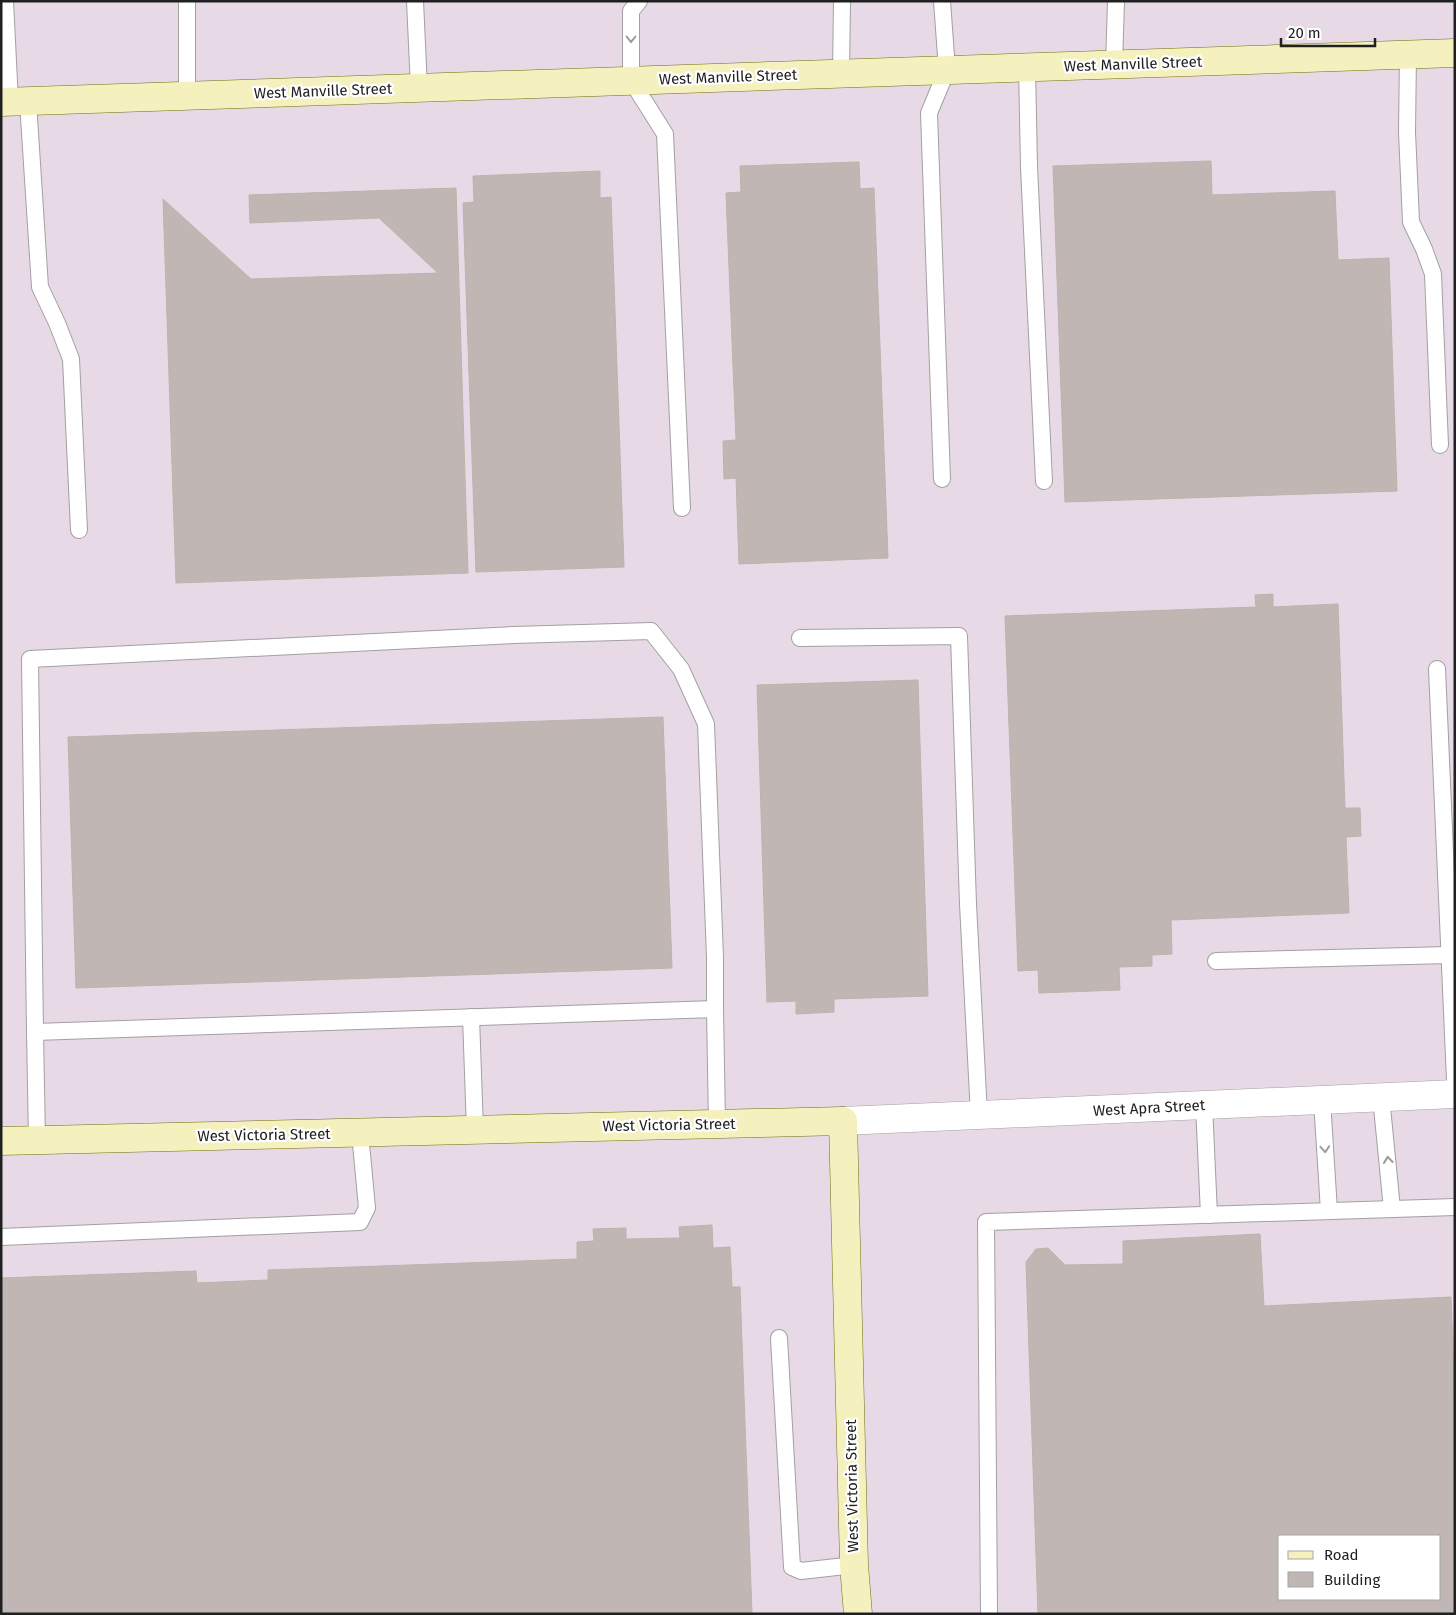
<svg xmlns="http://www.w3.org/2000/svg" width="1456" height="1615" viewBox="0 0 1456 1615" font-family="'Fira Sans',sans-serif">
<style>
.industrial{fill:#e8d9e7;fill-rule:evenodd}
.building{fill:#c0b7b4;stroke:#c0b1aa;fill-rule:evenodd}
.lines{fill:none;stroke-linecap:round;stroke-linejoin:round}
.lane-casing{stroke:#a1a1a1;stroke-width:18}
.street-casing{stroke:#a1a1a1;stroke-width:29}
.secondary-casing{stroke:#706f0d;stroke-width:29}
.lane{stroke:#fff;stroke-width:16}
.street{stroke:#fff;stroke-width:28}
.secondary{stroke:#f5f1bf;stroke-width:28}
.oneway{stroke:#9b9b9b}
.labels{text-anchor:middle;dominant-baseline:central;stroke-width:4.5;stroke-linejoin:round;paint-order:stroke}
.street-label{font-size:15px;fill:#202020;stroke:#fff}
</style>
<rect width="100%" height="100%" fill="#f0ece7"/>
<path class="industrial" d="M1 1H1455V1614H1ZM1280 1536H1440V1599H1280Z"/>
<g class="building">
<polygon points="1211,161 1212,195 1335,191 1338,260 1389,258 1397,491 1065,502 1053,166"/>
<polygon points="859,162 860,189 874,188 888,558 739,564 736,478 724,479 723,441 736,440 726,193 741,192 740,166"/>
<polygon points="600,171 600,198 611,197 624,567 476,572 463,203 474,202 473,176"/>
<polygon points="456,188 468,573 176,583 163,199 251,279 438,273 379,218 250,223 249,195"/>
<polygon points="1273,594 1273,607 1338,604 1345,808 1360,808 1361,836 1346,837 1349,913 1171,920 1172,954 1152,955 1152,966 1119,967 1120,990 1039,993 1038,970 1018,971 1005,616 1256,607 1255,595"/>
<polygon points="918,680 928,996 834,999 834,1012 796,1014 796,1001 767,1002 757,685"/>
<polygon points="663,717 672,968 76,988 68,737"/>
<polygon points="712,1225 713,1248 730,1247 732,1287 740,1287 752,1614 1,1614 1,1278 196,1271 197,1283 268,1280 268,1270 577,1259 577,1242 594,1241 593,1229 626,1228 626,1239 680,1238 679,1227"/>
<path d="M1260 1234 1264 1306 1451 1297 1455 1407V1614H1038L1026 1262 1036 1249 1048 1248 1065 1265 1123 1264V1241ZM1280 1536H1440V1599H1280Z"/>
</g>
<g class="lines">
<defs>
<g id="lane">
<polyline points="5,1 10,102"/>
<polyline points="187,1 187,96"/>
<polyline points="415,1 419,88"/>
<polyline points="639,1 631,11 631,80 665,134 682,508"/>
<polyline points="942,1 947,70 929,113 942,479"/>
<polyline points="1408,54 1407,132 1411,222 1424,249 1433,274 1440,445"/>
<polyline points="1114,65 1116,1"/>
<polyline points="1027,67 1029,167 1044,481"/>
<polyline points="841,74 842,1"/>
<polyline points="28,102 40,287 57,323 71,359 79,530"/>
<polyline points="800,638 959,636 968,904 979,1115"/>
<polyline points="1437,669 1455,1080"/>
<polyline points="1216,961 1449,955"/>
<polyline points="471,1017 475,1130"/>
<polyline points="35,1032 30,659 514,635 651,631 681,669 706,724 715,957 715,1009"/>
<polyline points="1381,1097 1392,1209"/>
<polyline points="1322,1100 1329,1211"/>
<polyline points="1204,1105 1209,1215"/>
<polyline points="37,1140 35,1032 715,1009 717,1124"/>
<polyline points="1,1237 360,1222 367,1208 360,1133"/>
<polyline points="779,1338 792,1567 801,1571 854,1565"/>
<polyline points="989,1614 986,1222 1455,1207"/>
</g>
<polyline id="street" points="843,1121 1455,1094"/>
<g id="secondary">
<polyline points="1,102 1455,53"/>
<polyline points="1,1141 843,1121 854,1565 858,1614"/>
</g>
</defs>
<use href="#lane" class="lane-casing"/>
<use href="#street" class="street-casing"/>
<use href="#secondary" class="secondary-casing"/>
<use href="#lane" class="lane"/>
<use href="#street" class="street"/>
<use href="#secondary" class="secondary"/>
</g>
<defs><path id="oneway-chevron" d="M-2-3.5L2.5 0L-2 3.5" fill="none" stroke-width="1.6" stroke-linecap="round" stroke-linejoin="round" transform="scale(1.25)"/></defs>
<g class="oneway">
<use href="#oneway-chevron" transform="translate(631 39) rotate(90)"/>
<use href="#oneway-chevron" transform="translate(1325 1149) rotate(86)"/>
<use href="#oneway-chevron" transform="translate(1388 1160) rotate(-96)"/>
</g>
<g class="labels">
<g class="street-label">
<text transform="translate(1133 64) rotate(-2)">West Manville Street</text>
<text transform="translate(728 77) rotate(-2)">West Manville Street</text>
<text transform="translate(323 91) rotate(-2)">West Manville Street</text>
<text transform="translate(1149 1108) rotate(-3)">West Apra Street</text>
<text transform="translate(669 1125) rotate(-1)">West Victoria Street</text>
<text transform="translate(264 1135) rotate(-1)">West Victoria Street</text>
<text transform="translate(852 1486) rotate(-91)">West Victoria Street</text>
</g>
</g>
<rect width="1456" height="1615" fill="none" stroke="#202020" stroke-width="5"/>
<rect x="1278" y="1535" width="162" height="65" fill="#ffffff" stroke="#a6a6a6"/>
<rect x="1288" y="1551" width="25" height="8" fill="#f5f1bf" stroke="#a6a6a6"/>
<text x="1324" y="1560" font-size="15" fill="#202020">Road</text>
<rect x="1288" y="1572" width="25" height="15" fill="#c0b7b4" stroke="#a6a6a6"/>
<text x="1324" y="1585" font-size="15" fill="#202020">Building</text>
<path d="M1281 38v8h94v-8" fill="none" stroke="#202020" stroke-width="2.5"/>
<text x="1288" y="38" font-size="15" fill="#202020" stroke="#ffffff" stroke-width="4" paint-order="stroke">20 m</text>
</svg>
